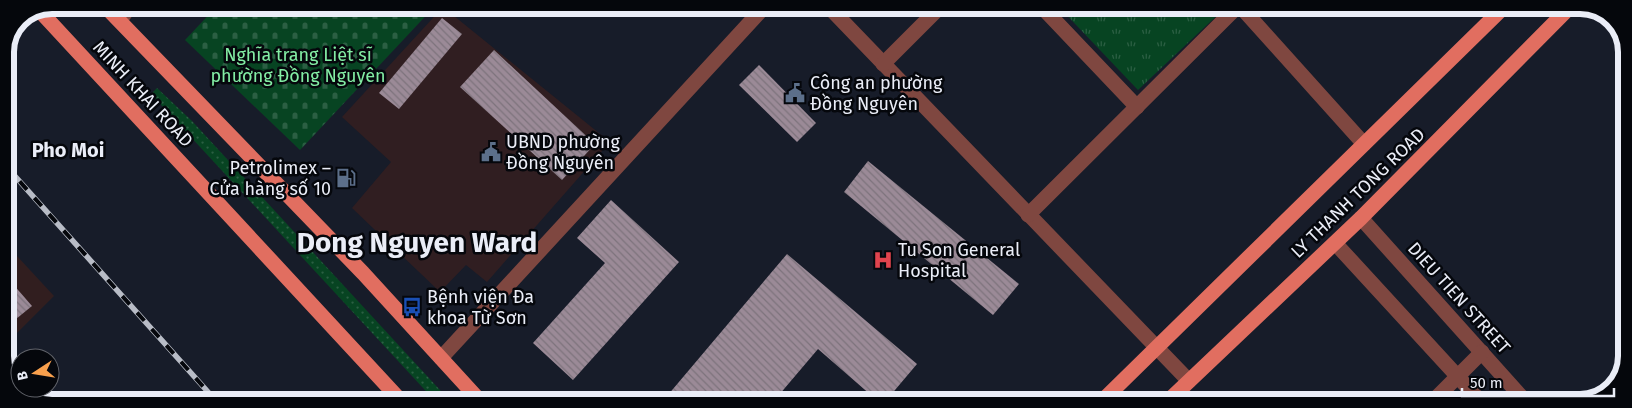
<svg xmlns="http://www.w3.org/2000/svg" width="1632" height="408" viewBox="0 0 1632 408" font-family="'Fira Sans',sans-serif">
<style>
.commercial{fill:#301e21}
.education{fill:#311e1f}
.grass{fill:url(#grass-dots)}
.cemetery{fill:url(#cemetery-stones)}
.park{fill:url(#park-tufts)}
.building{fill:url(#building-back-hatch)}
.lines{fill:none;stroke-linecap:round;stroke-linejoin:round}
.minor{stroke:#7f4740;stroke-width:15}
.major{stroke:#e16e60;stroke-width:15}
.rail-casing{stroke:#b8bcc6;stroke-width:5.5}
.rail{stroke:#05070c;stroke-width:4;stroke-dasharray:11;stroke-linecap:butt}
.labels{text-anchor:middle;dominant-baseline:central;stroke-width:5;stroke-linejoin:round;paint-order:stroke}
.park-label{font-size:18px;fill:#83eda4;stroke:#05070c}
.poi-label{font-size:18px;fill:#eaedf7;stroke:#05070c;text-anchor:start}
.street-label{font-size:18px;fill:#eaedf7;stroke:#05070c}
.quarter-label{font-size:20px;font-weight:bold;fill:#eaedf7;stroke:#05070c}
.town-label{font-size:28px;font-weight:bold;fill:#eaedf7;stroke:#05070c}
.rim{fill:none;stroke:#eaedf7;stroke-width:6}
</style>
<defs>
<pattern id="grass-dots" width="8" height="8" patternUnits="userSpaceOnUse" patternTransform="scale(1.25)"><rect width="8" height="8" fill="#074422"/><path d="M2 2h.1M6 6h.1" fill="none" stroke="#2b5f43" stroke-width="1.8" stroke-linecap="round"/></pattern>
<pattern id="cemetery-stones" width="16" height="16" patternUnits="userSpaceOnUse" patternTransform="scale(1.25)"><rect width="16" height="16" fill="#074422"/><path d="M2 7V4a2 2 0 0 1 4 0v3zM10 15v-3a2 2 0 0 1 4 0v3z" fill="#2b5f43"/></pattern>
<pattern id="park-tufts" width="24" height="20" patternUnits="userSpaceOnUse" patternTransform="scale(1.25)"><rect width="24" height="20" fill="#074422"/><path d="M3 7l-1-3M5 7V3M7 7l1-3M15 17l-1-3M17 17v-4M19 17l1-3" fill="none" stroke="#2b5f43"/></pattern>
<pattern id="building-back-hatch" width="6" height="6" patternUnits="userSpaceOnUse" patternTransform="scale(1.25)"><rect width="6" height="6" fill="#9b8a97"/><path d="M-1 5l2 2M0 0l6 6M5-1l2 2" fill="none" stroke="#7d737c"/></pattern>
</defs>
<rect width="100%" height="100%" fill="#171c29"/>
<polygon class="commercial" points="443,7 610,142 487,282 466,265 440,292 352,208 391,162 342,117"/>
<polygon class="education" points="5,243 54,296 5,345"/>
<polygon class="grass" points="157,88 192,121 451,402 436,402 151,94"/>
<polygon class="cemetery" points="218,5 434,5 435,6 300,150 185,40"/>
<polygon class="park" points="1058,6 1227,6 1138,90"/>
<g class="building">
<polygon points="442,18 462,34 399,109 379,93"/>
<polygon points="494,50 595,144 562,180 460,87"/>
<polygon points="759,65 816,123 797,142 739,85"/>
<polygon points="868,161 1019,284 993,315 844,192"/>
<polygon points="611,200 679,262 573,380 533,343 605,263 577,238"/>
<polygon points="787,254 917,364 884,403 880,403 818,349 773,402 662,402"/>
<polygon points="5,275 32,306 5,328"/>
</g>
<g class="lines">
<g class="minor">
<polyline points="827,5 1189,381"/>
<polyline points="1041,6 1137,107"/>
<polyline points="1240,6 1364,144"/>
<polyline points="120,20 131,5"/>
<polyline points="883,64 941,6"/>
<polyline points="1028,215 1238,6"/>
<polyline points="1361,218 1527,403"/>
<polyline points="1335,243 1482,403"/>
<polyline points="441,358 766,5"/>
<polyline points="1431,403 1482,352"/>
</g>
<g class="major">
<polyline points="104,5 363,273 481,402"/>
<polyline points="39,10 402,402"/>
<polyline points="1100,403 1505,6"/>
<polyline points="1166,403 1361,218 1571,6"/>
</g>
<defs>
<polyline id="rail" points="5,165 217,402"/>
</defs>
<use href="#rail" class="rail-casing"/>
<use href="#rail" class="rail"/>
</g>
<defs>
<symbol id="civic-bare" viewBox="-9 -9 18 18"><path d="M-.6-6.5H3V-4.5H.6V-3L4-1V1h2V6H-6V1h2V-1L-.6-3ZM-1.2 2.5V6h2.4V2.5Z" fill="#5c6f8a" stroke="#05070c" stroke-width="2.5" paint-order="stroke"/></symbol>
<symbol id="fuel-bare" viewBox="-9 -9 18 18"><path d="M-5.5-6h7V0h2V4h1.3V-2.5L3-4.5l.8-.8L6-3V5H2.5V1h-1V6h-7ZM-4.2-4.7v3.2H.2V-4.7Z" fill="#5c6f8a" stroke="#05070c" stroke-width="2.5" paint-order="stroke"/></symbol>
<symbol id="hospital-bare" viewBox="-9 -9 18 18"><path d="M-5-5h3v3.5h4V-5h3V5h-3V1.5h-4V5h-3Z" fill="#e0444e" stroke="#05070c" stroke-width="2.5" paint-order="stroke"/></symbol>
<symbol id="bus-bare" viewBox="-9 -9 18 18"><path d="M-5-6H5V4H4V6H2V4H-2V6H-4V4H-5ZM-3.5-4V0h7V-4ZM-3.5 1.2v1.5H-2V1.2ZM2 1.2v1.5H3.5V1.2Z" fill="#1a4fb4" stroke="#05070c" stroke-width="2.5" paint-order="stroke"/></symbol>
</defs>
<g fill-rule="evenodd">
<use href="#civic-bare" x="781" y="79" width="28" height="28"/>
<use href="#civic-bare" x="477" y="138" width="28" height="28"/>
<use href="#fuel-bare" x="332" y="164" width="28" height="28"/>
<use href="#hospital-bare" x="869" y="246" width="28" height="28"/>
<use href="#bus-bare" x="398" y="293" width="28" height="28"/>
</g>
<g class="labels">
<g class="park-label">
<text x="298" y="55">Nghĩa trang Liệt sĩ<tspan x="298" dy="21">phường Đồng Nguyên</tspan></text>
</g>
<g class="poi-label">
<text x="810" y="83">Công an phường<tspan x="810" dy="21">Đồng Nguyên</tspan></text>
<text x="506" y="142">UBND phường<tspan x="506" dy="21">Đồng Nguyên</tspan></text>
<text x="331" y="168" text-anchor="end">Petrolimex –<tspan x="331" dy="21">Cửa hàng số 10</tspan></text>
<text x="898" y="250">Tu Son General<tspan x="898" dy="21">Hospital</tspan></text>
<text x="427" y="297">Bệnh viện Đa<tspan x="427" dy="21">khoa Từ Sơn</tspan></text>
</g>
<g class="street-label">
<text transform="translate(143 94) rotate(47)">MINH KHAI ROAD</text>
<text transform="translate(1358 193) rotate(-44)">LY THANH TONG ROAD</text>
<text transform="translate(1459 298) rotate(48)">DIEU TIEN STREET</text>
</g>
<g class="quarter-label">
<text x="68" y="150">Pho Moi</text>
</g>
<g class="town-label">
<text x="417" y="242">Dong Nguyen Ward</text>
</g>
</g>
<path d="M0 0H1632V408H0ZM52 14H1580A38 38 0 0 1 1618 52V356A38 38 0 0 1 1580 394H52A38 38 0 0 1 14 356V52A38 38 0 0 1 52 14Z" fill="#05070c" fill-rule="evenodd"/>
<path class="rim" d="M52 14H1580A38 38 0 0 1 1618 52V356A38 38 0 0 1 1580 394H52A38 38 0 0 1 14 356V52A38 38 0 0 1 52 14Z"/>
<g transform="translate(35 373) rotate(258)"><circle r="24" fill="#05070c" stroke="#61636a"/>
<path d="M0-4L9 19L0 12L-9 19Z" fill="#f9a04d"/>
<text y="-8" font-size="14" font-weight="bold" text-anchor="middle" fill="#eaedf7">B</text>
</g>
<path d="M1462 388v8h152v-8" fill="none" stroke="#eaedf7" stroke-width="2.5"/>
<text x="1470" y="388" font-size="15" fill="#eaedf7" stroke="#05070c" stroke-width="4" paint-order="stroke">50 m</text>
</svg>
